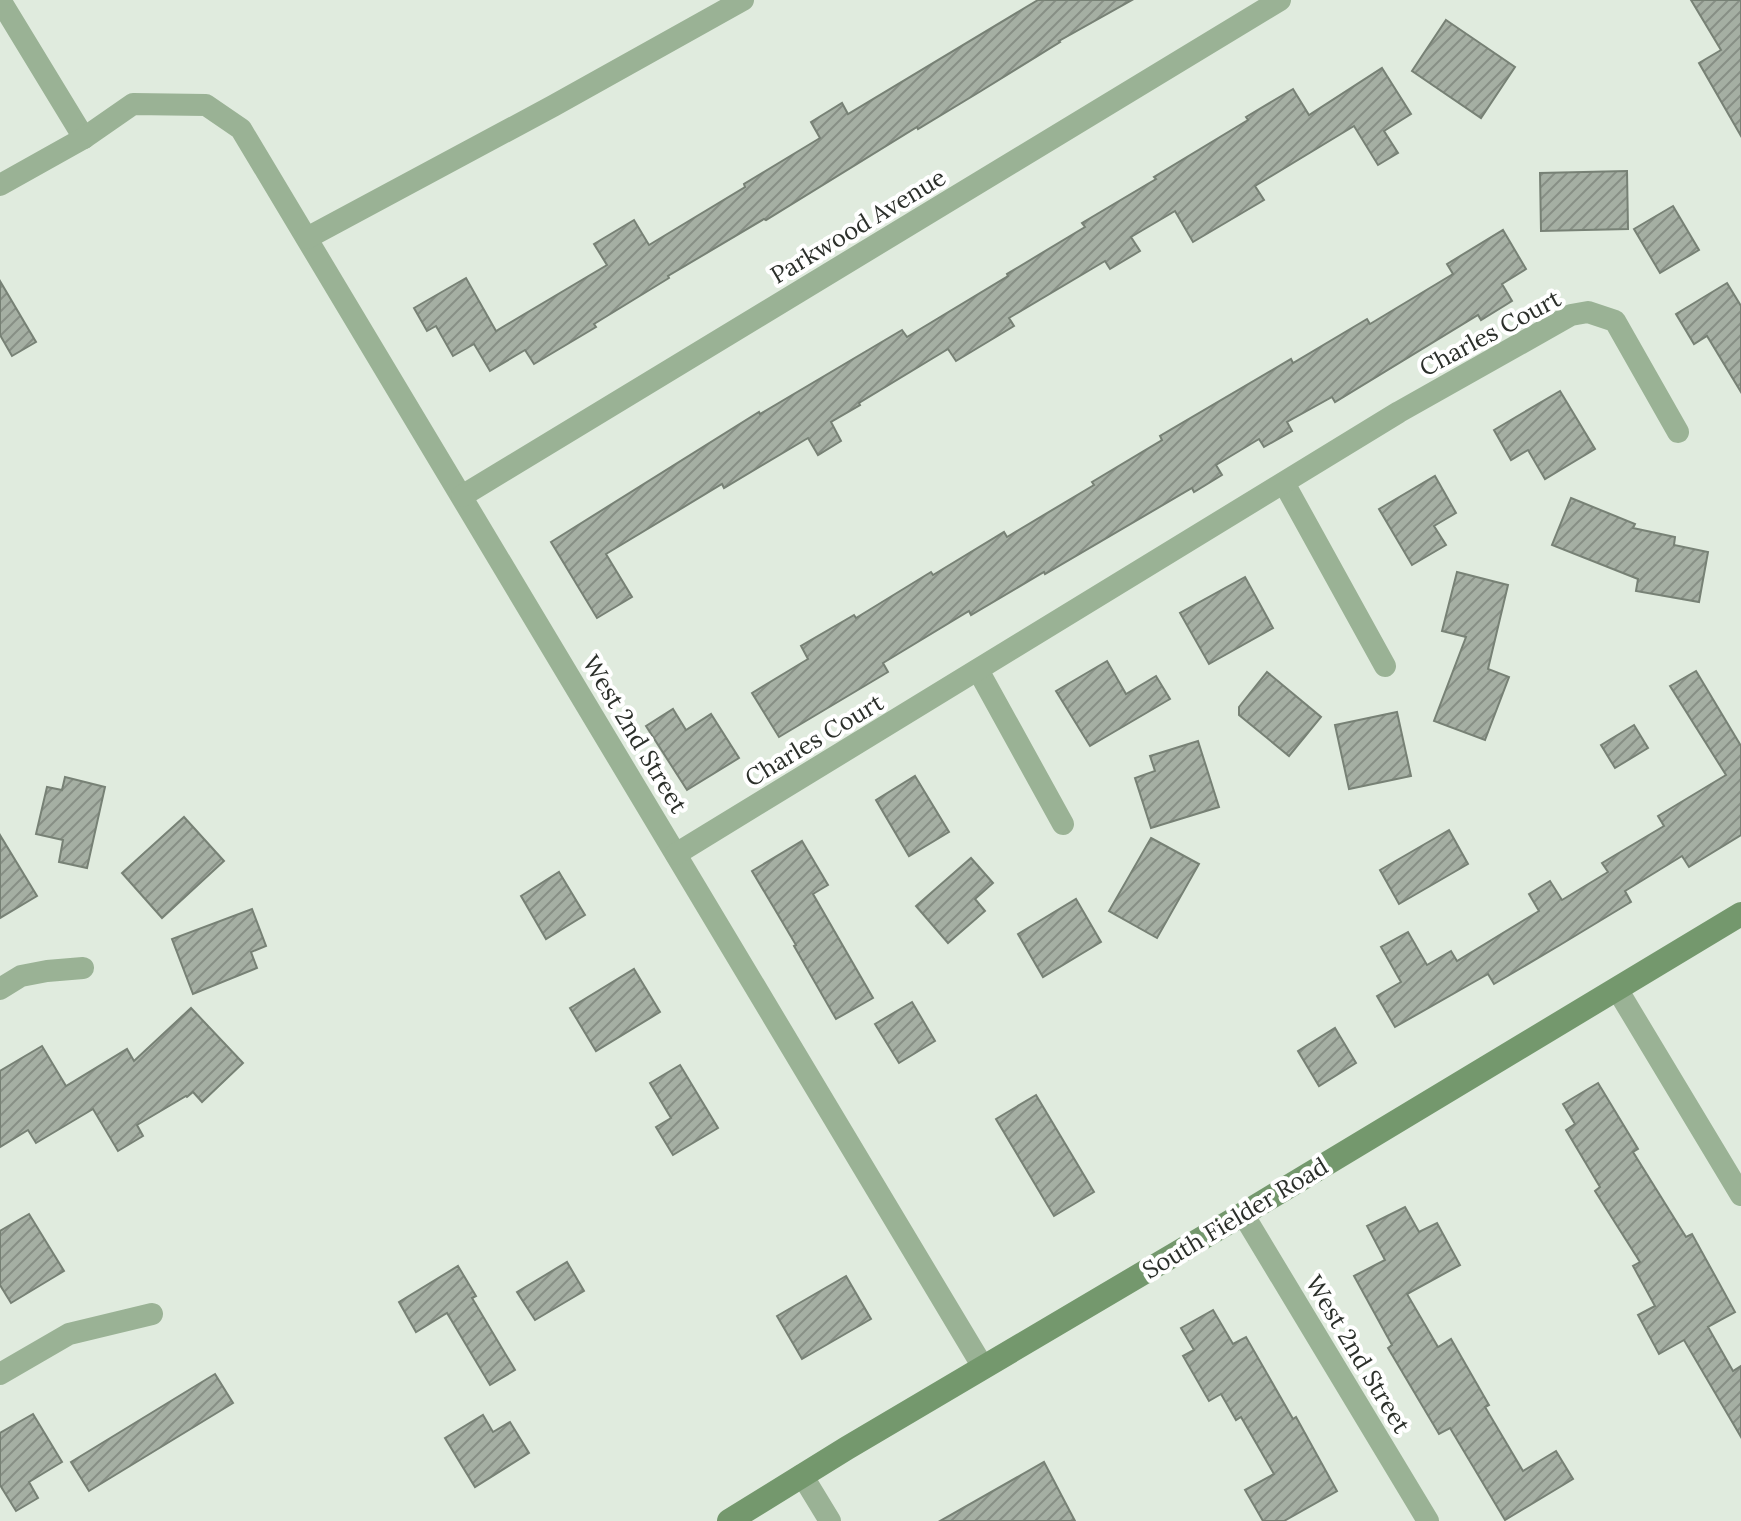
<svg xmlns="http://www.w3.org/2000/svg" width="1741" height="1521" viewBox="0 0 1741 1521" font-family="Lora,serif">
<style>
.building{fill:url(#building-hatch);stroke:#778175;stroke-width:2}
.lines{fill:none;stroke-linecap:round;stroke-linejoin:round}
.minor{stroke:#9ab295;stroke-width:22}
.secondary{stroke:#74986d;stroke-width:24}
.labels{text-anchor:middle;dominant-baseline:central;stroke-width:8;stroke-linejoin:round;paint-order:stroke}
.street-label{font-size:24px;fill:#2b2f2a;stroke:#fff}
</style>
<defs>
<pattern id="building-hatch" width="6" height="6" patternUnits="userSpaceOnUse" patternTransform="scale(2)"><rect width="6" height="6" fill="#a5afa3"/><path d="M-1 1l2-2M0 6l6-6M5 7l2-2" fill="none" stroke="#878f85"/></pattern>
</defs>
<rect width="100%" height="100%" fill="#e0ebde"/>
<g class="building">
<polygon points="1038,0 1132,0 1059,41 1060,42 981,91 918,129 917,127 766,220 764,219 668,276 669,278 594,324 596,327 534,364 525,350 490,371 474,344 453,356 436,326 427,331 414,308 466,278 496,331 607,265 594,244 634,220 649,245 745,187 744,184 820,138 811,122 842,103 848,114"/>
<polygon points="1691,0 1741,0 1741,136 1699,63 1721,50"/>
<polygon points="1446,20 1515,67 1481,118 1412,71"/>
<polygon points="1382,68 1411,114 1384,131 1398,153 1378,165 1354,126 1255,186 1264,200 1193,242 1175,211 1131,237 1140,251 1110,269 1105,261 1009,318 1014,326 956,361 948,349 859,403 860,405 831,422 841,441 818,455 808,438 724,488 722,484 606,554 632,597 597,618 551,542 759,412 760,414 902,330 907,337 1008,276 1007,274 1085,227 1082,223 1156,179 1154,177 1248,120 1246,117 1293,89 1309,115"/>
<polygon points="1627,171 1628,229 1541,231 1540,173"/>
<polygon points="1673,206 1699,250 1660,273 1634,229"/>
<polygon points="1503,230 1526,269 1502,284 1512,301 1481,320 1478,315 1335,402 1332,397 1287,422 1292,431 1264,447 1259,439 1216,465 1222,475 1194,492 1192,488 1045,574 1044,572 971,615 969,611 883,663 888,672 779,737 752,693 808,659 801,646 854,615 856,618 931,572 933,575 1004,532 1007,537 1094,485 1092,482 1162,440 1160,436 1291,359 1293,363 1367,319 1370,324 1453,274 1447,264"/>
<polygon points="0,281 36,342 12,356 0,335"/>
<polygon points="1727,283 1741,306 1741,392 1707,336 1694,344 1676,314"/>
<polygon points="1560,391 1595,449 1545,479 1528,450 1511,460 1494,430"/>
<polygon points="1435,476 1456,513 1434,526 1446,545 1412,565 1379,509"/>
<polygon points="1571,498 1635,524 1633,528 1675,537 1674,545 1708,552 1699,602 1636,591 1638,579 1552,545"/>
<polygon points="1457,572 1508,585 1488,669 1509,677 1485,740 1434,721 1466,637 1442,631"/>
<polygon points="1245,577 1273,628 1209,664 1180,613"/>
<polygon points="1107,661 1126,694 1156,676 1170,699 1090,746 1056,691"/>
<polygon points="1696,671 1741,746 1741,835 1689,867 1682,856 1625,891 1631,902 1560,945 1494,984 1488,974 1395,1027 1377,996 1401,982 1381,947 1408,932 1427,965 1451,951 1457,961 1539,911 1529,894 1550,881 1562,900 1608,872 1602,863 1664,826 1658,816 1726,775 1670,686"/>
<polygon points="1267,672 1321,717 1289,756 1239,715 1239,707"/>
<polygon points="673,709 686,730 711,714 739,758 687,790 646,726"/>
<polygon points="1397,712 1411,776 1349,789 1335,725"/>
<polygon points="1634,725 1648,748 1615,768 1601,745"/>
<polygon points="1198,741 1219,807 1151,828 1135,778 1155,771 1150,756"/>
<polygon points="915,776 949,832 909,856 876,800"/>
<polygon points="65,777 105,787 87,868 59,862 63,840 36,834 47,787 62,790"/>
<polygon points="184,817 224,861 162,918 122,873"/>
<polygon points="1449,830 1468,864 1399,904 1380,870"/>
<polygon points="0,835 37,896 0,918"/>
<polygon points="1151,838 1199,864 1157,938 1109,911"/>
<polygon points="802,841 828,885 813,894 873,998 836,1019 794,946 796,945 752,871"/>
<polygon points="971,858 993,883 975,899 985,911 948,943 916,906"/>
<polygon points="559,872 585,915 546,939 521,896"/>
<polygon points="1076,899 1101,942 1043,977 1018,934"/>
<polygon points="252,909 266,946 251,952 257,968 193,994 172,939"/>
<polygon points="634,969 660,1012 596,1051 570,1008"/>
<polygon points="912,1002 935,1041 899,1063 875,1024"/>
<polygon points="191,1008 243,1063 202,1102 193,1092 187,1097 186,1096 137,1125 143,1136 118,1151 93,1109 36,1143 28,1130 0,1147 0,1071 42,1046 66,1086 127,1049 134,1061"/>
<polygon points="1335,1028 1356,1063 1319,1086 1298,1051"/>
<polygon points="680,1065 718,1128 673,1155 656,1127 671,1118 650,1083"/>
<polygon points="1598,1083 1638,1149 1633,1152 1686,1237 1692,1234 1735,1312 1708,1327 1733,1371 1741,1366 1741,1437 1684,1340 1659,1354 1638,1315 1655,1306 1633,1266 1640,1262 1595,1191 1600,1187 1566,1130 1575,1124 1563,1104"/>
<polygon points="1036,1095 1094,1192 1054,1216 996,1119"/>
<polygon points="1405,1207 1419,1232 1437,1223 1460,1265 1407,1294 1438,1347 1451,1339 1489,1405 1485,1407 1523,1471 1556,1451 1573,1479 1505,1520 1450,1428 1439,1434 1388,1348 1392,1345 1354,1276 1385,1260 1367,1226"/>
<polygon points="29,1214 64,1271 11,1303 0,1285 0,1231"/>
<polygon points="567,1262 584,1291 535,1320 517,1292"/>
<polygon points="458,1266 476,1296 472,1298 515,1370 490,1385 447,1313 416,1332 399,1302"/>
<polygon points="846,1276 871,1319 802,1359 777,1316"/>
<polygon points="1213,1310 1233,1344 1246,1337 1293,1419 1296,1417 1337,1491 1284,1521 1263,1521 1245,1490 1274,1474 1241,1417 1236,1420 1221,1394 1209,1401 1183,1356 1194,1350 1181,1328"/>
<polygon points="215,1374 233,1403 89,1491 71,1462"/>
<polygon points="33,1414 62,1462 29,1482 38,1498 16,1511 0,1485 0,1433"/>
<polygon points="483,1415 493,1432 510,1422 529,1453 475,1487 445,1438"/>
<polygon points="1044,1462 1075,1521 940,1521"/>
</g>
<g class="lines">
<g class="minor">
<polyline points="0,0 84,138"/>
<polyline points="0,185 84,138 133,104 206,105 241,129 983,1367"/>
<polyline points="307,238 553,106 743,0"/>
<polyline points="1284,483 1385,666"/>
<polyline points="462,496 1280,0"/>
<polyline points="978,670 1063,824"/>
<polyline points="676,854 1399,412 1571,315 1588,312 1615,321 1678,432"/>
<polyline points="0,989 21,976 47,971 83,968"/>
<polyline points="1617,989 1741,1195"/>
<polyline points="1243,1214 1428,1521"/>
<polyline points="0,1374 69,1334 152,1314"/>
<polyline points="802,1475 830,1521"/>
</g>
<polyline class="secondary" points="729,1521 847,1448 1243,1214 1741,914"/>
</g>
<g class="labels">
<g class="street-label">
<text transform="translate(858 226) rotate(-31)">Parkwood Avenue</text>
<text transform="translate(1490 333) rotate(-28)">Charles Court</text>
<text transform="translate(635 734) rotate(59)">West 2nd Street</text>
<text transform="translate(814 740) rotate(-31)">Charles Court</text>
<text transform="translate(1235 1218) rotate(-31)">South Fielder Road</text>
<text transform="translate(1358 1354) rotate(59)">West 2nd Street</text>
</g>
</g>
</svg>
